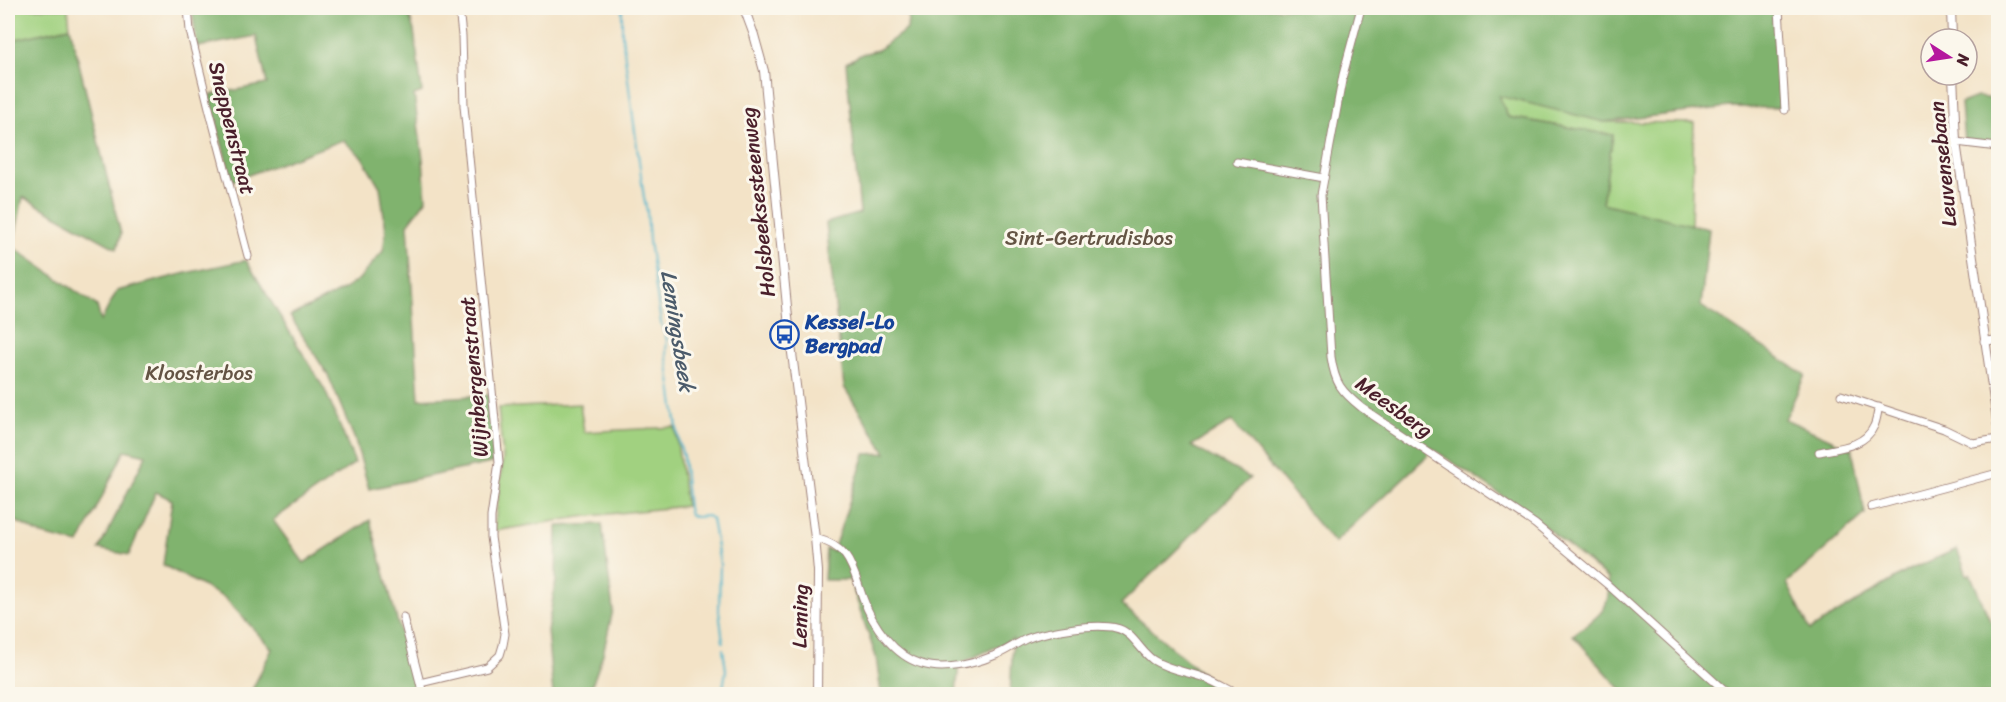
<svg xmlns="http://www.w3.org/2000/svg" width="2006" height="702" viewBox="0 0 2006 702" font-family="Sriracha,sans-serif">
<style>
.green{fill:#a1d180;stroke:#767856;stroke-width:1.5}
.forest{fill:#80b36e;stroke:#65694c;stroke-width:1.5}
.lines{fill:none;stroke-linecap:round;stroke-linejoin:round}
.stream{stroke:#4cb4cb;stroke-width:2}
.minor-casing{stroke:#9e8179;stroke-width:9}
.tertiary-casing{stroke:#9e8179;stroke-width:10}
.minor{stroke:#fff;stroke-width:7}
.tertiary{stroke:#fff;stroke-width:8}
.labels{text-anchor:middle;dominant-baseline:central;stroke-width:6;stroke-linejoin:round;paint-order:stroke}
.street-label{font-size:21px;fill:#4a1f2b;stroke:#fbf7ec}
.park-label{font-size:21px;fill:#645444;stroke:#fbf7ec}
.transit-label{font-size:21px;font-weight:bold;fill:#164399;stroke:#fbf7ec;text-anchor:start}
.water-label{font-size:22px;font-style:italic;fill:#4b5b6b;stroke:#fbf7ec}
</style>
<rect width="100%" height="100%" fill="#fbf7ec"/>
<filter id="ink" filterUnits="userSpaceOnUse"><feTurbulence type="fractalNoise" baseFrequency=".0167" numOctaves="2"/><feDisplacementMap in="SourceGraphic" scale="12" xChannelSelector="R" yChannelSelector="G"/><feConvolveMatrix kernelMatrix="1 2 1 2 8 2 1 2 1" color-interpolation-filters="sRGB"/></filter>
<filter id="wash" filterUnits="userSpaceOnUse"><feTurbulence type="fractalNoise" baseFrequency=".008" numOctaves="4" result="noise"/><feDisplacementMap in="SourceGraphic" scale="24" xChannelSelector="R" yChannelSelector="G"/><feGaussianBlur stdDeviation="1.35" result="paint"/><feColorMatrix in="noise" values="0 0 0 0 0 0 0 0 0 0 0 0 0 0 0 0 0 1.4 0 .05"/><feComposite in="paint" operator="in"/></filter>
<g filter="url(#wash)">
<rect width="100%" height="100%" fill="#f3e3c7"/>
<g class="green">
<polygon points="8,8 68,8 70,27 8,41"/>
<polygon points="1499,95 1604,122 1694,123 1691,226 1602,203 1613,135 1508,117"/>
<polygon points="580,404 584,432 675,427 686,506 580,517 494,531 503,457 498,408"/>
</g>
<g class="forest">
<polygon points="192,8 407,8 414,31 422,92 414,95 423,159 426,200 408,224 419,399 491,395 496,462 369,489 355,440 328,375 290,316 343,290 359,279 383,251 386,231 380,187 362,157 343,140 232,181 209,95 267,84 256,36 197,47"/>
<path d="M909 8H1773L1780 108 1730 107 1604 122 1499 96 1508 117 1613 135 1602 203 1709 229 1701 306 1805 375 1785 419 1852 449 1865 514 1787 583 1810 630 1909 570 1957 549 1967 575 1970 574 1991 622 1998 621V694H1625L1573 635C1597 617 1612 611 1608 579L1532 516 1430 447 1428 455 1334 543 1232 421 1191 446 1250 478 1121 604 1219 688 1215 694H1010L1013 639 959 664 956 694H881L876 657 850 580H824L826 549 833 551 865 454 886 453 844 387 826 223 860 213 846 63 862 54 878 50 907 29Z"/>
<polygon points="70,27 121,234 117,249 23,197 13,247 97,306 101,321 117,291 186,273 246,260 325,390 355,463 273,520 304,563 370,520 417,694 250,694 272,649 225,598 163,565 172,500 156,492 129,555 99,549 146,455 125,450 79,544 42,535 8,517 8,41"/>
<polygon points="1976,97 1998,99 1998,145 1964,142 1961,103"/>
<polygon points="602,524 613,610 603,654 590,691 591,694 553,694 547,631 556,581 557,526"/>
</g>
<g class="lines">
<g class="stream">
<polyline points="622,8 622,35 644,198 647,211 649,241 661,323 667,340 666,350 679,442 683,456 688,508 690,515 695,517 708,516 712,519 720,564 719,610 723,642"/>
<polyline points="723,649 726,670 723,688 725,694"/>
</g>
</g>
</g>
<g filter="url(#ink)">
<g class="lines">
<defs>
<g id="minor">
<polyline points="188,8 190,31 210,112 248,256"/>
<path d="M1361 8 1343 75 1321 195 1331 357C1335 384 1341 391 1362 408L1535 524 1608 585 1728 694"/>
<polyline points="1779,8 1785,110"/>
<polyline points="1956,142 1998,147"/>
<polyline points="1237,162 1324,178"/>
<polyline points="1984,341 1998,340"/>
<polyline points="1841,395 1944,429 1973,443 1998,439"/>
<path d="M1819 452C1838 448 1865 447 1874 426 1877 420 1877 413 1879 407"/>
<polyline points="1871,507 1998,473"/>
<path d="M815 538C851 547 852 568 863 598 872 624 894 656 922 664 943 671 973 664 993 656 1005 652 1015 644 1026 639 1045 631 1095 623 1116 628 1132 631 1140 651 1153 660 1168 670 1189 672 1205 678 1217 682 1227 689 1238 694"/>
<polyline points="403,617 423,694"/>
<polyline points="420,683 487,667 500,655 503,645 505,634 491,537 491,517 499,462 498,451 464,106 462,36 459,8"/>
</g>
<g id="tertiary">
<polyline points="744,8 754,35 764,71 790,337 815,538 818,571 817,694"/>
<polyline points="1951,8 1952,39"/>
<polyline points="1953,75 1956,142 1998,427"/>
</g>
</defs>
<use href="#minor" class="minor-casing"/>
<use href="#tertiary" class="tertiary-casing"/>
<use href="#minor" class="minor"/>
<use href="#tertiary" class="tertiary"/>
</g>
</g>
<defs>
<symbol id="bus-ring" viewBox="-11 -11 22 22"><circle r="9.5" fill="#fbf7ec" stroke="#1a4fb4" stroke-width="1.5"/><path d="M-5-6H5V4H4V6H2V4H-2V6H-4V4H-5ZM-3.5-4V0h7V-4ZM-3.5 1.2v1.5H-2V1.2ZM2 1.2v1.5H3.5V1.2Z" fill="#1a4fb4"/></symbol>
</defs>
<g fill-rule="evenodd">
<use href="#bus-ring" x="768" y="318" width="33" height="33"/>
</g>
<g class="labels">
<g class="street-label">
<text transform="translate(232 128) rotate(76)">Sneppenstraat</text>
<text transform="translate(1943 164) rotate(-96)">Leuvensebaan</text>
<text transform="translate(758 202) rotate(-96)">Holsbeeksesteenweg</text>
<text transform="translate(474 377) rotate(-95)">Wijnbergenstraat</text>
<text transform="translate(1394 407) rotate(36)">Meesberg</text>
<text transform="translate(800 616) rotate(-89)">Leming</text>
</g>
<g class="park-label">
<text x="1089" y="238">Sint-Gertrudisbos</text>
<text x="199" y="373">Kloosterbos</text>
</g>
<g class="transit-label">
<text x="805" y="322">Kessel-Lo<tspan x="805" dy="24">Bergpad</tspan></text>
</g>
<g class="water-label">
<text transform="translate(678 331) rotate(81)">Lemingsbeek</text>
</g>
</g>
<rect width="2006" height="702" fill="none" stroke="#fbf7ec" stroke-width="30"/>
<g transform="translate(1949 57) rotate(102)"><circle r="28" fill="#fbf7ec" stroke="#b4a19f" stroke-width="1.5"/>
<path d="M0-4.5L10 22L0 15L-10 22Z" fill="#b5179e"/>
<text y="-9" font-size="16" font-weight="bold" text-anchor="middle" fill="#4a1f2b">N</text>
</g>
</svg>
